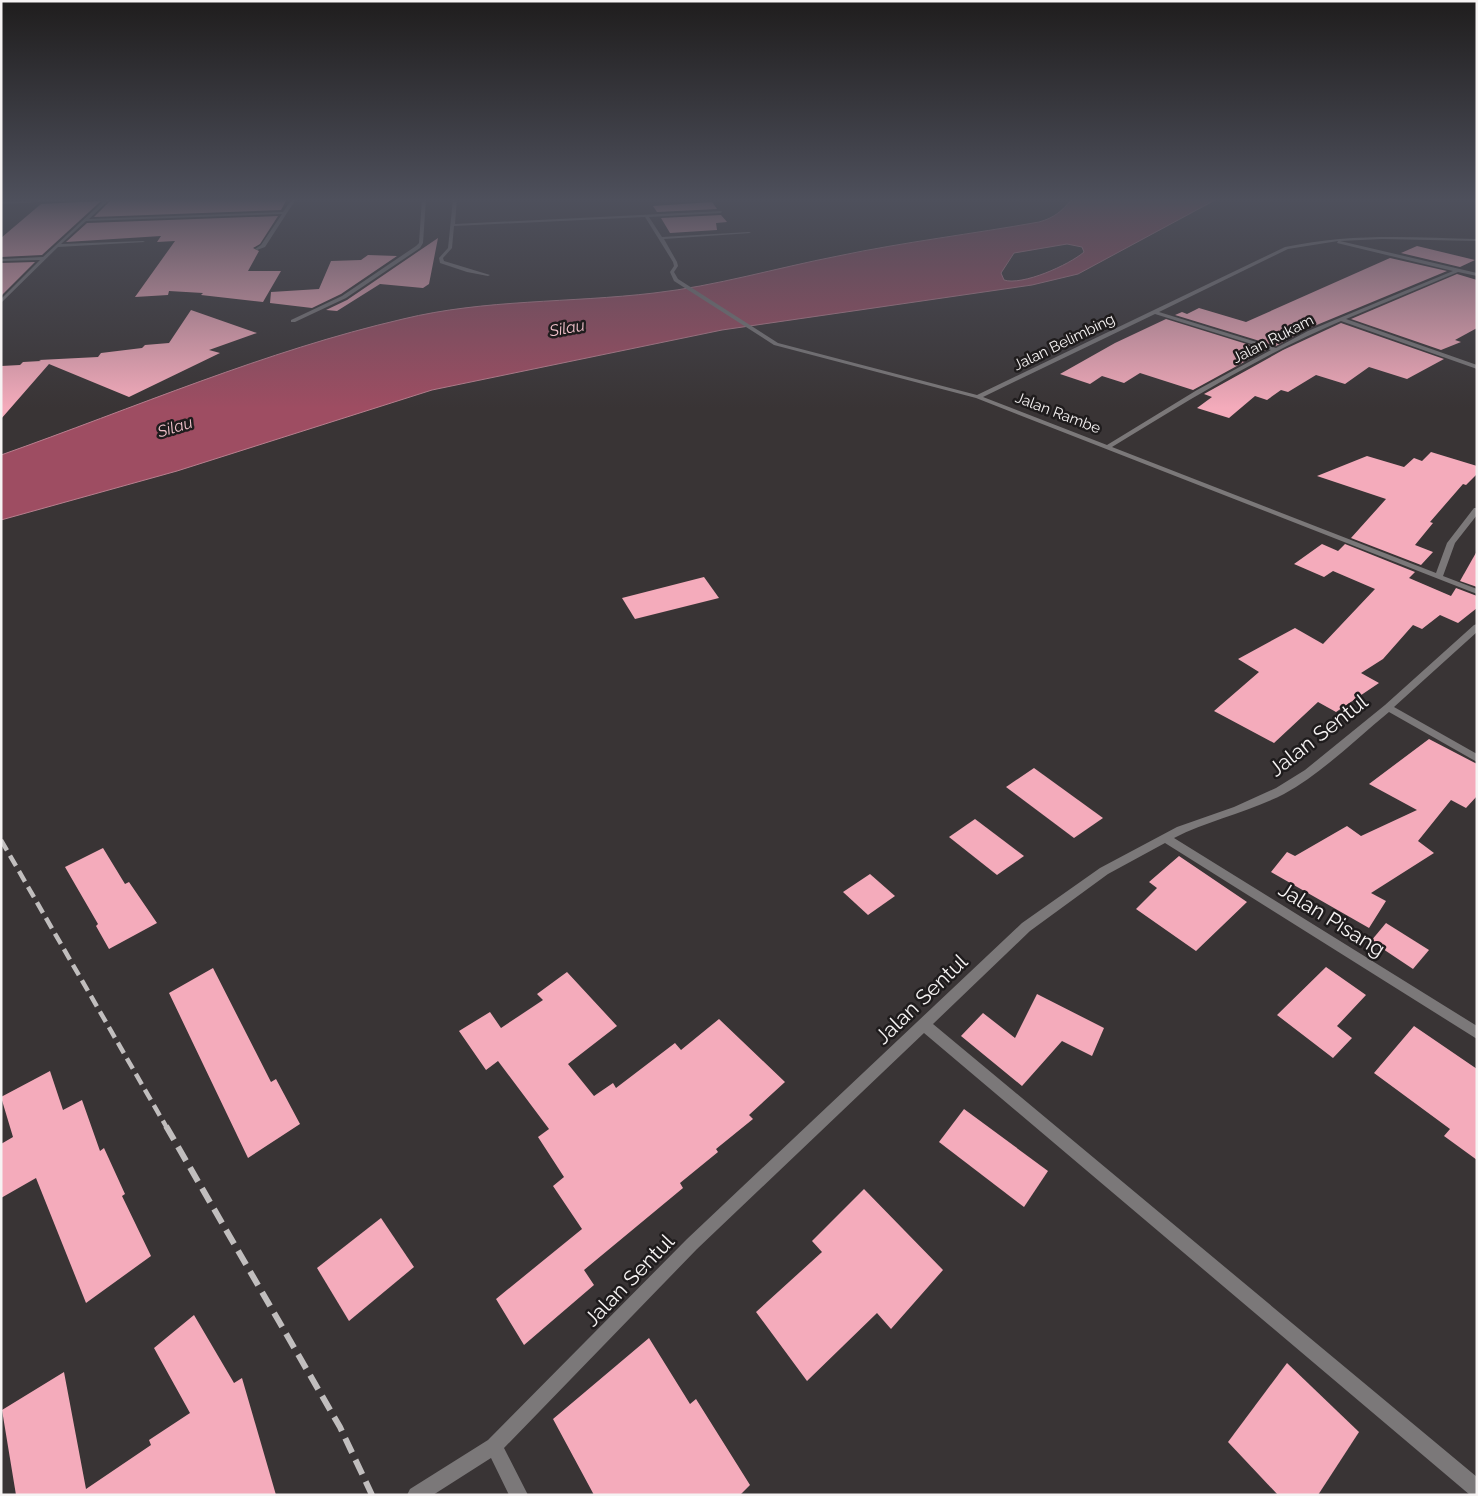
<svg xmlns="http://www.w3.org/2000/svg" width="1478" height="1496" viewBox="0 0 1478 1496" font-family="Raleway,sans-serif">
<style>
.water{fill:#9e4d62;stroke:#b87f8e;fill-rule:evenodd}
.building{fill:#f4abbb}
.lines{fill:none;stroke-linecap:round;stroke-linejoin:round}
.minor{fill:#7b7879;fill-rule:evenodd}
.rail-far1{stroke:#c1bebe;stroke-width:4.5;stroke-dasharray:12 6;stroke-linecap:butt}
.rail{stroke:#c1bebe;stroke-width:6;stroke-dasharray:16 8;stroke-linecap:butt}
.labels{text-anchor:middle;dominant-baseline:central;stroke-width:5;stroke-linejoin:round;paint-order:stroke}
.far-street-label{font-size:15px;fill:#f6f3f3;stroke:#1f1c1d}
.far-water-label{font-size:16px;font-style:italic;fill:#f0c0ca;stroke:#1f1c1d}
.near-street-label{font-size:21px;fill:#f6f3f3;stroke:#1f1c1d}
</style>
<rect width="100%" height="100%" fill="#393435"/>
<path class="water" d="M1072 199H1217L1078 274 1032 285 722 330 432 390 177 471 1 520V455C134 408 265 351 403 319 485 299 570 303 654 293 716 286 776 268 838 256 904 242 972 234 1039 222 1054 218 1062 211 1072 199ZM1067 244 1082 247 1084 252C1069 265 1022 286 1004 280L1001 273 1014 253Z"/>
<g class="building">
<polygon points="131,199 287,199 281,210 94,217 111,200"/>
<polygon points="99,201 101,201 42,255 1,257 1,238 41,204"/>
<polygon points="712,202 717,209 657,212 653,206"/>
<polygon points="721,215 727,222 716,223 717,230 670,233 661,218"/>
<polygon points="278,216 260,244 253,248 259,251 248,271 281,271 263,302 201,295 203,293 169,291 168,295 135,297 175,241 157,242 161,236 66,242 87,223"/>
<polygon points="438,238 429,284 423,288 380,284 337,311 326,310 347,300"/>
<polygon points="1417,246 1475,260 1460,267 1401,253"/>
<polygon points="368,255 397,256 341,294 312,308 270,303 271,292 319,289 331,261 361,260"/>
<polygon points="1390,258 1447,271 1307,329 1276,346 1175,315 1182,312 1187,314 1199,308 1246,322"/>
<polygon points="35,262 1,296 1,263"/>
<polygon points="1457,274 1477,280 1477,328 1455,340 1461,342 1441,350 1351,319"/>
<polygon points="191,310 257,333 209,350 220,353 129,397 49,364 1,419 1,366 20,365 23,362 41,361 39,360 98,357 101,353 142,348 145,345 169,343"/>
<polygon points="1166,319 1266,350 1193,390 1140,373 1124,383 1102,376 1090,384 1060,374 1115,343"/>
<polygon points="1341,323 1444,359 1407,379 1369,367 1345,384 1316,375 1288,392 1281,390 1267,400 1255,396 1229,418 1197,408 1212,397 1204,394 1283,350"/>
<polygon points="1431,452 1477,466 1477,474 1466,485 1463,484 1430,522 1433,523 1415,545 1433,552 1421,565 1351,538 1386,499 1317,476 1367,456 1404,467 1414,458 1422,461"/>
<polygon points="1322,544 1338,551 1345,544 1415,572 1409,578 1451,596 1456,588 1477,596 1477,608 1458,623 1440,615 1422,629 1413,625 1383,659 1361,673 1379,683 1336,712 1318,702 1274,743 1214,711 1259,672 1238,659 1295,628 1323,644 1375,589 1333,571 1324,577 1294,564"/>
<polygon points="1477,551 1477,587 1460,581"/>
<polygon points="704,577 719,598 635,619 622,598"/>
<polygon points="1429,739 1477,764 1477,796 1466,808 1451,800 1418,841 1434,853 1371,893 1386,901 1369,928 1271,872 1287,852 1295,856 1347,826 1361,836 1417,810 1369,784"/>
<polygon points="1034,768 1103,818 1074,838 1006,787"/>
<polygon points="975,819 1024,856 997,875 949,837"/>
<polygon points="103,848 125,884 129,882 157,923 109,949 96,926 98,924 65,867"/>
<polygon points="1179,856 1247,902 1196,951 1136,909 1157,888 1149,882"/>
<polygon points="870,874 895,896 868,915 843,892"/>
<polygon points="1386,923 1429,950 1413,969 1371,941"/>
<polygon points="1326,967 1366,995 1337,1026 1352,1038 1333,1058 1277,1015"/>
<polygon points="213,968 271,1082 276,1079 300,1124 248,1158 169,993"/>
<polygon points="567,972 617,1026 568,1064 594,1096 613,1083 616,1088 675,1043 681,1050 719,1019 785,1082 749,1115 753,1119 716,1149 718,1152 680,1183 683,1188 584,1270 594,1285 524,1345 496,1299 582,1229 553,1186 564,1177 538,1137 549,1129 498,1061 486,1070 459,1031 490,1012 501,1028 543,1000 537,994"/>
<polygon points="1037,994 1104,1028 1092,1056 1062,1041 1022,1086 961,1036 983,1013 1015,1038"/>
<polygon points="1414,1026 1477,1069 1477,1160 1444,1136 1450,1129 1374,1073"/>
<polygon points="50,1071 63,1110 82,1100 100,1151 104,1148 125,1194 122,1196 151,1256 86,1303 36,1178 1,1198 1,1144 13,1137 1,1097"/>
<polygon points="964,1109 1048,1171 1024,1207 939,1142"/>
<polygon points="864,1189 943,1270 891,1329 877,1313 807,1381 756,1312 822,1252 812,1241"/>
<polygon points="381,1218 414,1267 349,1321 317,1268"/>
<polygon points="194,1315 234,1383 242,1378 276,1495 16,1495 2,1410 64,1372 86,1489 151,1445 149,1440 190,1413 154,1348"/>
<polygon points="649,1338 690,1404 696,1399 750,1485 740,1495 594,1495 553,1419"/>
<polygon points="1287,1363 1359,1432 1318,1495 1278,1495 1228,1442"/>
</g>
<g class="lines">
<g class="minor">
<polygon points="68,199 99,199 1,204 1,202"/>
<polygon points="106,199 110,199 89,219 283,212 292,199 296,199 265,247 257,250 255,249 261,245 282,214 86,221 61,244 143,241 145,242 58,247 1,303 1,299 40,260 1,261 1,259 43,257"/>
<polygon points="422,199 426,199 423,243 420,248 346,298 295,322 291,322 291,320 342,296 416,246 419,243"/>
<path d="M453 199H457L455 224 722 211 721 213 649 217 662 237 749 232 751 233 664 239 677 262 678 266 674 272 678 279 778 343 977 395 1285 247C1349 233 1412 237 1477 239V241L1382 239 1340 241 1477 273V276L1458 272 1346 319 1477 365V369L1341 321C1261 355 1186 402 1112 447L1436 573 1447 543 1474 508H1477V515L1455 543 1443 576 1477 589V594L976 398 774 345 674 281 670 272 674 266 673 262 645 217 454 226 452 248 443 258 444 261 490 275 488 276 467 272 440 263 439 258 448 248ZM1338 241 1337 243 1453 271 1308 331 1276 348 1159 312 1288 249ZM1155 314 1271 350 1197 390 1107 445 983 397Z"/>
<path d="M1477 624V632L1394 707 1477 754V762L1389 712C1355 740 1322 773 1284 794 1249 812 1209 820 1174 838L1477 1026V1039L1165 843 1108 874 1030 931 933 1024 1477 1477V1495H1470L924 1033 697 1249 504 1448 528 1495H509L491 1458 433 1495H407L410 1489 488 1440 687 1239 1022 923 1100 868 1177 827 1234 807 1276 788 1305 770 1385 705 1474 625Z"/>
</g>
<polyline class="rail-far1" points="1,840 167,1128"/>
<polyline class="rail" points="166,1126 340,1427 372,1495"/>
</g>
<linearGradient id="sky" x2="0" y2="1"><stop stop-color="#1f1d1d"/><stop offset="0.49" stop-color="#4e505c"/><stop offset="1" stop-color="#4e505c" stop-opacity="0"/></linearGradient>
<rect width="1478" height="408" fill="url(#sky)"/>
<g class="labels">
<g class="far-street-label">
<text transform="translate(1273 339) rotate(-27)">Jalan Rukam</text>
<text transform="translate(1064 342) rotate(-26)">Jalan Belimbing</text>
<text transform="translate(1058 413) rotate(21)">Jalan Rambe</text>
</g>
<g class="far-water-label">
<text transform="translate(567 328) rotate(-10)">Silau</text>
<text transform="translate(175 427) rotate(-17)">Silau</text>
</g>
<g class="near-street-label">
<text transform="translate(1318 735) rotate(-38)">Jalan Sentul</text>
<text transform="translate(1332 919) rotate(32)">Jalan Pisang</text>
<text transform="translate(921 999) rotate(-44)">Jalan Sentul</text>
<text transform="translate(629 1280) rotate(-46)">Jalan Sentul</text>
</g>
</g>
<rect width="1478" height="1496" fill="none" stroke="#f6f3f3" stroke-width="5"/>
</svg>
